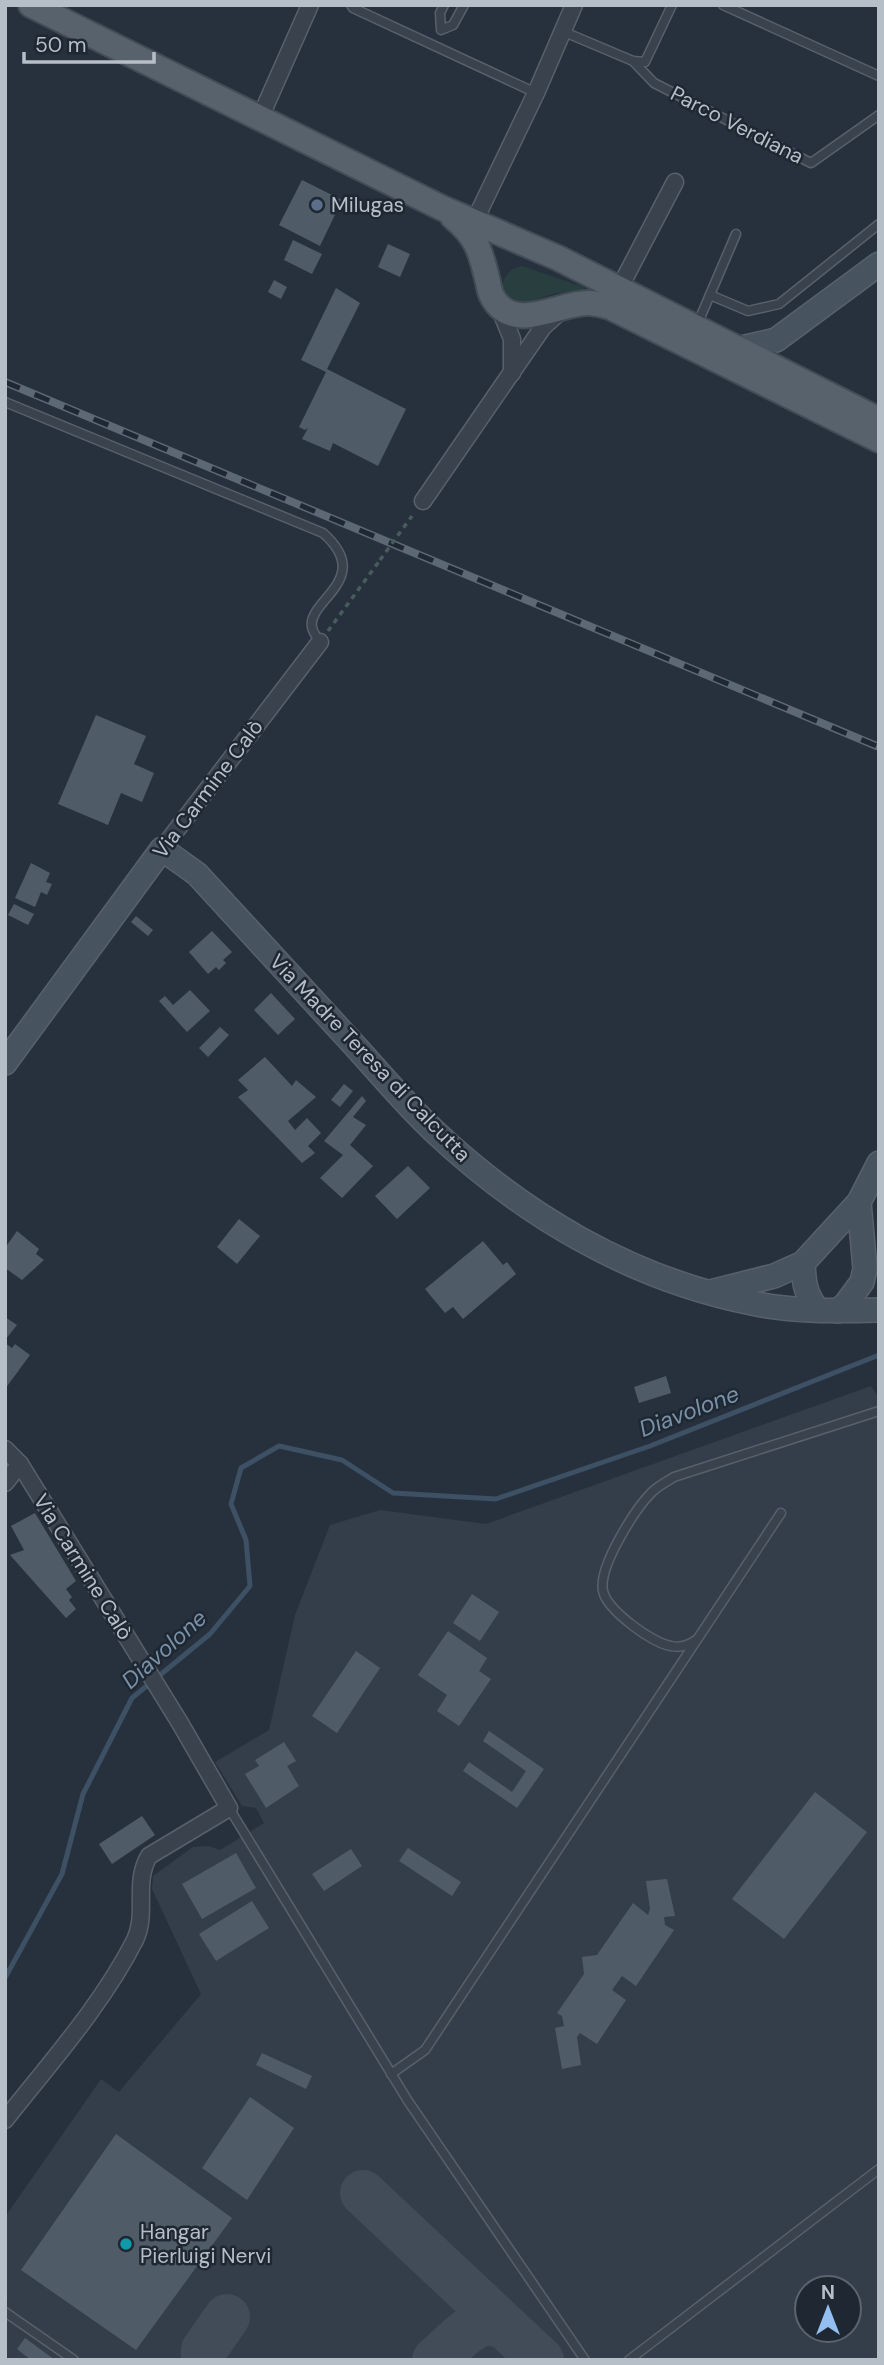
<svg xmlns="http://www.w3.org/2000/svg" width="884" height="2365" viewBox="0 0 884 2365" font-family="'DM Sans',sans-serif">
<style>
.airport{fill:#343e4a;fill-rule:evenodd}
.green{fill:#293f3f}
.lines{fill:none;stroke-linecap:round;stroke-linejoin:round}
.stream{stroke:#3d5064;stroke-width:5}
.taxiway{stroke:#414c58;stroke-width:46}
.building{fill:#4f5c67}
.lane-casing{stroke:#58616b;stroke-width:11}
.street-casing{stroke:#58616b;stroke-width:19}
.secondary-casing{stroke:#58616b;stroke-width:26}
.primary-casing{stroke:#434c56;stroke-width:28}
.path{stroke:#485c5d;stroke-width:3.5;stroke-dasharray:5 5;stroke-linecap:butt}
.lane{stroke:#3a434d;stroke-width:8}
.street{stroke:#3a434d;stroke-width:16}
.secondary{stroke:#485360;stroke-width:23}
.primary{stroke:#58626d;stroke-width:24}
.rail-casing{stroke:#5c6874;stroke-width:8}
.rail{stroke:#1f2832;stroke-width:5;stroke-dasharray:16;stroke-linecap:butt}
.path-bridge{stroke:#485c5d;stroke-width:3.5;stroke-dasharray:5 5;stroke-linecap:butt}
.service-dot{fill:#5c6f8a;stroke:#1f2832;stroke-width:2.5}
.culture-dot{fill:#0f9aa8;stroke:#1f2832;stroke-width:2.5}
.labels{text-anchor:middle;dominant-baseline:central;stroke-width:5;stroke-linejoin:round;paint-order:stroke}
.street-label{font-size:21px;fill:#b6bec8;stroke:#1f2832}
.poi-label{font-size:21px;fill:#b6bec8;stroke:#1f2832;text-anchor:start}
.water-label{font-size:23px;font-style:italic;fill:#7991a9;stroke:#1f2832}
</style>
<rect width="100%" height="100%" fill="#26313d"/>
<path class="airport" d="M871 1386 879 1398V2360H5V2306L8 2303 5 2301V2217L101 2079 119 2092 201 1994 152 1889 153 1876 193 1847 209 1846 220 1850 264 1823 256 1808 242 1806 215 1762 269 1730 295 1615 330 1525 380 1510 486 1524ZM807 2288H849V2330H807Z"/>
<path class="green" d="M522 266 583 287 587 292C576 295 565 291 554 294 542 296 529 305 517 302 494 297 501 269 522 266Z"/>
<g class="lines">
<polyline class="stream" points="5,1978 62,1874 83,1794 132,1698 210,1634 250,1586 246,1540 231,1504 241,1468 279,1446 342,1460 393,1493 496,1499 650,1446 879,1355"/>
<g class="taxiway">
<polyline points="363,2193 541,2360"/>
<polyline points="204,2360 204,2350 227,2317"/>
<path d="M435 2360C455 2344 477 2311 505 2327"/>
</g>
</g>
<g class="building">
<polygon points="302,180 342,200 320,246 279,225"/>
<polygon points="293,240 322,254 312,274 284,260"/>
<polygon points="388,244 410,254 400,277 378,267"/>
<polygon points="274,280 287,287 281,299 268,292"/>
<polygon points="336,288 360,303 327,369 406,409 378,466 333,443 330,451 302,439 308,428 305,430 299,427 326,372 301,360"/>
<polygon points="96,715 146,736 134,764 154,773 142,802 121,793 108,825 58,804"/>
<polygon points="31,863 50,873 46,882 52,884 47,895 41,892 35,907 15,898"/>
<polygon points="14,904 34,914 28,925 8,915"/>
<polygon points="136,916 153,930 148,936 131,922"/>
<polygon points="212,931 232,952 223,960 226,963 219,970 216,967 208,974 189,952"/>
<polygon points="190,990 210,1011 187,1032 159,1001 165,996 173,1005"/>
<polygon points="271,993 295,1019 278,1035 254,1010"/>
<polygon points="220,1027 229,1035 208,1057 199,1048"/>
<polygon points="265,1057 292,1086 296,1080 316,1097 288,1121 295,1130 307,1118 321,1133 308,1146 315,1153 302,1163 238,1097 248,1090 238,1080"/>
<polygon points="344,1084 353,1091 340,1107 331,1100"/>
<polygon points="362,1096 366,1101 353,1117 366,1125 350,1145 373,1166 342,1198 320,1178 343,1155 324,1141"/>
<polygon points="408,1166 430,1188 397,1219 375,1196"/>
<polygon points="239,1219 260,1236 237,1264 217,1247"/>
<polygon points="17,1231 39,1249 36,1254 44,1260 22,1280 5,1268 5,1248"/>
<polygon points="483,1241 503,1265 507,1262 516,1274 463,1319 453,1307 445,1313 425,1289"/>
<polygon points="5,1317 17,1325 5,1340"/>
<polygon points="5,1343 12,1348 15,1344 30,1355 5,1389"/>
<polygon points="666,1376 671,1393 639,1403 634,1387"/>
<polygon points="35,1513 76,1581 66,1589 72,1597 69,1600 76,1609 66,1618 10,1555 24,1550 11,1526"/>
<polygon points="472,1594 499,1612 480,1641 453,1623"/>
<polygon points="448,1631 487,1658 479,1671 491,1679 459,1726 437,1711 447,1695 418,1675"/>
<polygon points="356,1651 380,1668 337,1733 312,1716"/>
<polygon points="489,1731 544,1769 517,1808 463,1771 469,1762 512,1792 526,1771 483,1741"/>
<polygon points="284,1742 296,1761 287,1766 299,1786 266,1808 245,1774 259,1766 255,1760"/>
<polygon points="815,1792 867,1832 784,1939 732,1899"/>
<polygon points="142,1816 155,1835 112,1864 99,1844"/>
<polygon points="408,1848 461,1882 452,1896 399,1861"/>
<polygon points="351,1849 362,1866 324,1891 312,1874"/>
<polygon points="236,1853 256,1888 202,1919 182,1884"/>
<polygon points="667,1879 675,1916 664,1917 665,1925 674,1930 636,1986 622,1976 612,1990 626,2000 597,2044 580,2033 577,2037 581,2065 562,2069 555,2028 564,2026 562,2016 557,2013 584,1974 582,1957 597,1955 633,1903 648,1915 650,1909 646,1881"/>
<polygon points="252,1901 269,1928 216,1961 199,1934"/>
<polygon points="262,2053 312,2076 306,2089 256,2065"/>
<polygon points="250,2097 294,2128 247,2200 202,2168"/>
<polygon points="116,2134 232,2218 136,2350 21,2270"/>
<polygon points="25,2338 55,2360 31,2360 17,2349"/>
</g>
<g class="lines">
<defs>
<g id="lane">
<polyline points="351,5 353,8 536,93"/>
<polyline points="444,5 440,13 441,30 453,25 464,5"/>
<polyline points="723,5 879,76"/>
<polyline points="562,31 633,61 645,62 672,5"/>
<polyline points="633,61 654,83 811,163 879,115"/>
<polyline points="710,295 748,311 779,304 879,224"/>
<polyline points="697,325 736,234"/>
<path d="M5 402 323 533C375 579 307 600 312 627 313 632 317 638 320 642"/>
<path d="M696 1640C689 1645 680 1648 671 1646 652 1643 607 1610 603 1591 598 1567 635 1509 652 1492 658 1486 666 1482 674 1477L879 1411"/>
<polyline points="229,1808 408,2101 585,2360"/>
<polyline points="391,2074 425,2050 781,1513"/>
<polyline points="5,2312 74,2360"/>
<polyline points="629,2360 879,2169"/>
</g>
<g id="street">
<polyline points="260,118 310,5"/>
<polyline points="474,222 536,93 574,5"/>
<polyline points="619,289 675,182"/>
<polyline points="499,307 512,339 512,373"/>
<polyline points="423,501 543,327 561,311"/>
<polyline points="162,849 320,642"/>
<path d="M5 1449 20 1464 180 1723 229 1808 149 1856C133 1883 148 1913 135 1940 102 2005 50 2063 5 2120"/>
<polyline points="5,1483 20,1464"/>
</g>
<g id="secondary">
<polyline points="737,349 776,340 879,264"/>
<path d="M5 1063 162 849 197 874C246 927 295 980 344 1034 374 1066 402 1101 434 1131 523 1215 631 1279 752 1303 793 1312 837 1311 879 1310"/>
<path d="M803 1263C804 1282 805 1295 818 1310"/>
<polyline points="714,1291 774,1276 803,1263 859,1202 879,1163"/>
<polyline points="837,1311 845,1305 862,1282 865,1269 859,1202"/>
</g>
<g id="primary">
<polyline points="31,5 442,208 558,258 879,420"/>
<path d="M453 217C476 236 480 249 487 278 489 285 489 292 493 298 514 334 558 303 588 303 596 303 603 305 610 307L879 440"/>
</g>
</defs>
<use href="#lane" class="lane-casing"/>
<use href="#street" class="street-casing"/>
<use href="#secondary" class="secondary-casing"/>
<use href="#primary" class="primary-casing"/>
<polyline class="path" points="328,631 380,560"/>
<use href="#lane" class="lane"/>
<use href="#street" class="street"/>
<use href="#secondary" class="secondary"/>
<use href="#primary" class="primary"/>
<defs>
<polyline id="rail" points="5,382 879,747"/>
</defs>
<use href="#rail" class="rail-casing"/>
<use href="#rail" class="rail"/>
<polyline class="path-bridge" points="380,560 412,516"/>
</g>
<circle class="service-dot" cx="317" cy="205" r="7"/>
<circle class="culture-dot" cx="126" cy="2244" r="7"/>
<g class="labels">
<g class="street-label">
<text transform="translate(737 125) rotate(27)">Parco Verdiana</text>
<text transform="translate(208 789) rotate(-53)">Via Carmine Calò</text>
<text transform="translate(370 1058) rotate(46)">Via Madre Teresa di Calcutta</text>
<text transform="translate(83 1567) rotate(58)">Via Carmine Calò</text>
</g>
<g class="poi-label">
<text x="331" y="205">Milugas</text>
<text x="140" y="2232">Hangar<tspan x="140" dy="24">Pierluigi Nervi</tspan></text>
</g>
<g class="water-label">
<text transform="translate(689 1411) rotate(-21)">Diavolone</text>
<text transform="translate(164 1649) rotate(-42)">Diavolone</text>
</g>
</g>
<rect width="884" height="2365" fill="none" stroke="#b6bec8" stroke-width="14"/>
<g transform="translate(828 2309)"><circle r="33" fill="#1f2832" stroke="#5b646e" stroke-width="2"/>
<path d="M0-5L12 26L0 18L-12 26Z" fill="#92bef0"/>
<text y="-10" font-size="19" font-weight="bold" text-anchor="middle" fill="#b6bec8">N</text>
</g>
<path d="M24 52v10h130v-10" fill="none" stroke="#b6bec8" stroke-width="3.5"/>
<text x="35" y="52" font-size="21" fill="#b6bec8" stroke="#1f2832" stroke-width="5" paint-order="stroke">50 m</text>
</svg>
